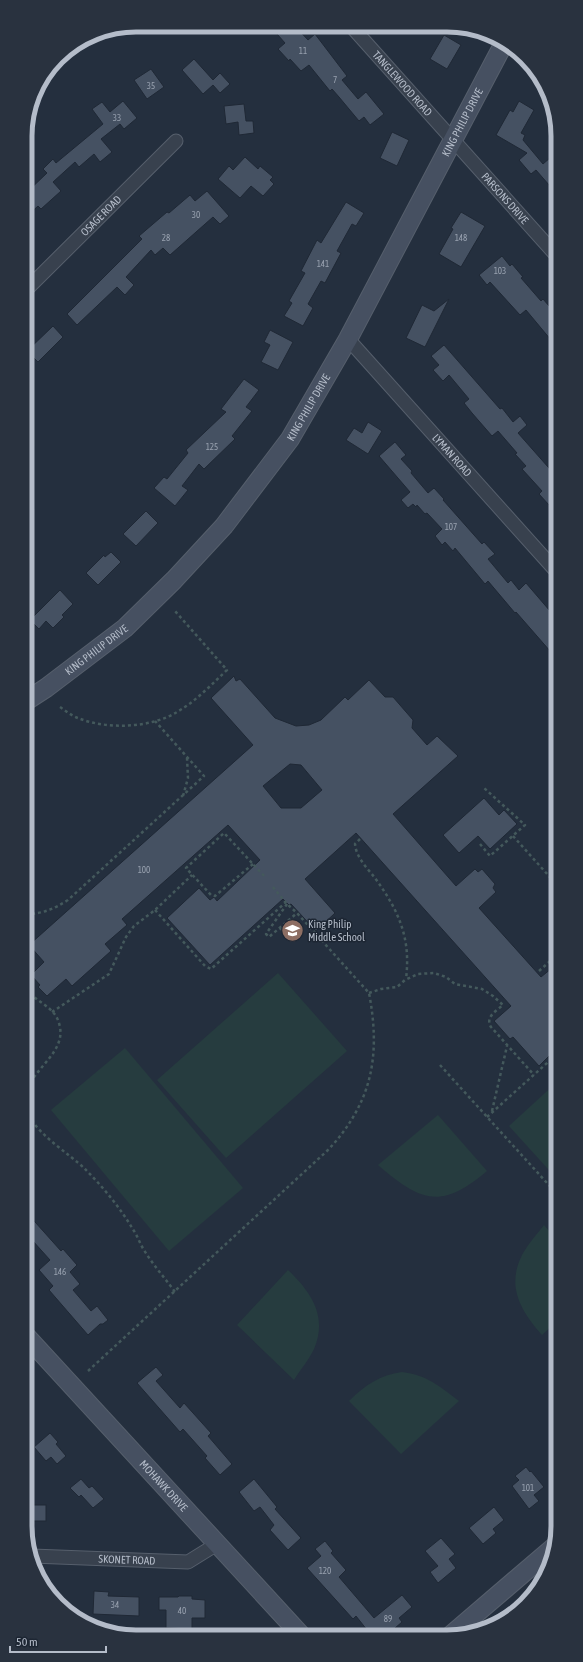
<svg xmlns="http://www.w3.org/2000/svg" width="583" height="1662" viewBox="0 0 583 1662" font-family="'Asap Condensed',sans-serif">
<style>
.pitch{fill:#263c3f}
.building{fill:#455162;stroke:#1f2835;fill-rule:evenodd}
.lines{fill:none;stroke-linecap:round;stroke-linejoin:round}
.street-casing{stroke:#565f6c;stroke-width:15}
.secondary-casing{stroke:#565f6c;stroke-width:20}
.path{stroke:#44595c;stroke-width:2.5;stroke-dasharray:3 3;stroke-linecap:butt}
.street{stroke:#38414e;stroke-width:13}
.secondary{stroke:#465061;stroke-width:18}
.labels{text-anchor:middle;dominant-baseline:central;stroke-width:3;stroke-linejoin:round;paint-order:stroke}
.number-label{font-size:9px;fill:#98a1af}
.street-label{font-size:11px;fill:#b4bcc9;stroke:#1d2633}
.poi-label{font-size:11px;fill:#b4bcc9;stroke:#1d2633;text-anchor:start}
.rim{fill:none;stroke:#b4bcc9;stroke-width:5}
</style>
<rect width="100%" height="100%" fill="#242f3e"/>
<g class="pitch">
<polygon points="278,973 347,1051 226,1158 157,1080"/>
<polygon points="125,1048 243,1188 169,1251 51,1110"/>
<polygon points="557,1082 557,1179 509,1126"/>
<path d="M438 1115 487 1171C441 1210 421 1202 378 1165Z"/>
<path d="M544 1225 557 1240V1321L542 1335C521 1311 506 1287 522 1255 528 1244 537 1234 544 1225Z"/>
<path d="M288 1270C311 1292 328 1316 314 1349 309 1360 300 1370 294 1380L237 1325Z"/>
<path d="M402 1372C427 1375 439 1386 459 1401L401 1454 349 1401C365 1385 380 1375 402 1372Z"/>
</g>
<g class="building">
<polygon points="270,26 295,26 308,40 315,34 347,76 342,80 358,99 366,92 384,114 370,125 364,117 359,121 339,97 332,89 330,91 309,65 301,71 290,59 289,61 278,49 285,43"/>
<polygon points="444,35 461,45 447,69 430,59"/>
<polygon points="194,59 213,80 220,73 230,84 220,93 213,85 203,94 182,70"/>
<polygon points="151,69 164,87 147,99 134,80"/>
<polygon points="123,101 137,118 124,129 120,124 101,139 112,152 100,162 94,154 79,167 75,162 53,182 61,191 41,209 38,206 25,218 25,194 47,173 43,169 53,159 56,163 103,124 92,109 102,102 110,112"/>
<polygon points="519,101 534,110 521,133 525,135 523,140 543,164 551,157 556,163 556,193 536,170 531,174 519,160 527,153 496,135 510,110 513,112"/>
<polygon points="244,104 246,121 253,121 254,133 239,135 238,122 226,124 224,106"/>
<polygon points="392,132 409,140 397,166 380,158"/>
<polygon points="245,157 258,169 260,166 273,177 270,180 274,184 263,196 251,186 240,198 218,179 229,166 233,170"/>
<polygon points="207,191 229,216 220,224 213,217 170,255 163,248 155,255 151,250 126,277 134,285 125,295 117,287 77,325 67,314 142,239 139,236 167,212 169,213 190,195 195,201"/>
<polygon points="346,202 364,213 356,226 352,224 337,251 341,253 325,283 321,281 308,304 313,308 303,326 284,316 292,303 289,301 305,273 301,271 317,240 321,243"/>
<polygon points="461,212 485,226 461,267 439,254 453,229 451,228"/>
<polygon points="502,256 510,266 512,264 523,277 521,278 541,301 543,299 556,314 556,346 526,310 520,315 490,282 487,285 479,275"/>
<polygon points="449,299 425,347 406,338 422,305 434,311"/>
<polygon points="53,326 63,337 38,362 27,351"/>
<polygon points="270,330 293,342 278,370 261,362 270,345 264,342"/>
<polygon points="444,345 500,409 502,408 513,422 520,416 527,425 518,433 556,476 556,498 549,505 539,494 542,491 522,469 526,466 515,454 517,453 498,431 492,436 472,413 464,403 469,399 449,375 443,381 433,370 439,365 431,356"/>
<polygon points="244,379 259,390 246,407 252,411 232,436 235,439 204,469 199,464 182,486 188,490 175,506 154,488 164,477 167,479 188,453 186,450 226,412 221,409"/>
<polygon points="368,422 382,431 368,454 346,440 354,428 362,433"/>
<polygon points="395,442 406,455 401,459 412,471 411,473 428,493 434,488 444,499 443,500 482,544 484,542 495,554 488,559 508,583 511,580 519,590 526,583 556,618 549,624 557,633 557,659 516,612 515,613 488,581 485,584 455,548 453,551 445,542 442,545 435,536 442,529 427,513 425,514 417,505 416,507 413,504 408,508 401,500 410,492 379,456"/>
<polygon points="146,511 158,523 136,546 123,534"/>
<polygon points="111,552 121,562 98,585 86,573 104,555 105,557"/>
<polygon points="60,590 73,604 62,615 64,617 53,628 46,621 39,629 30,620"/>
<path d="M234 676 236 681 240 679 275 718 296 726 309 725 321 720 345 697 348 700 369 680 385 697H393L413 720 412 728 427 745 437 736 458 756 393 814 456 886 475 869 478 872 482 869 495 884 493 888 496 892 479 908 541 977 557 964V1048L539 1066 513 1037 510 1039 494 1021 511 1006 356 833 305 879 335 913 316 931 291 904 289 905 283 899 210 965 167 918 199 888 210 900 214 897 217 901 260 860 228 825 122 919 127 925 105 944 111 951 72 986 66 979 47 996 38 987 40 985 31 975 44 962 29 945 253 745 211 698ZM290 764 301 765 322 790 301 808H281L263 786Z"/>
<polygon points="484,798 499,815 504,810 517,824 490,849 478,836 459,853 443,835"/>
<polygon points="27,1213 61,1251 63,1249 77,1265 70,1272 80,1284 73,1290 91,1311 97,1306 108,1320 103,1324 100,1324 88,1335 49,1290 53,1286 39,1270 50,1260 32,1240 27,1245"/>
<polygon points="156,1367 163,1375 156,1381 180,1408 184,1403 211,1433 208,1436 232,1464 220,1475 205,1458 207,1456 183,1429 180,1432 137,1383"/>
<polygon points="50,1433 58,1442 56,1444 66,1456 57,1464 51,1457 46,1461 34,1447"/>
<polygon points="526,1467 530,1472 531,1471 544,1487 534,1495 539,1501 529,1509 512,1486 519,1480 515,1476"/>
<polygon points="81,1479 89,1488 92,1486 104,1499 93,1508 81,1495 79,1497 70,1488"/>
<polygon points="254,1479 277,1507 275,1509 301,1538 288,1550 270,1530 274,1525 260,1507 254,1511 239,1492"/>
<rect x="27" y="1505" width="19" height="16"/>
<polygon points="494,1507 504,1520 493,1529 496,1533 483,1544 469,1528"/>
<polygon points="441,1538 455,1554 449,1559 456,1568 438,1583 430,1572 438,1566 425,1551"/>
<polygon points="325,1541 333,1551 331,1553 346,1570 339,1577 374,1618 402,1595 412,1607 399,1618 402,1622 387,1635 371,1635 356,1616 353,1619 307,1568 321,1556 315,1549"/>
<polygon points="94,1591 109,1592 108,1596 139,1597 139,1616 93,1614"/>
<polygon points="179,1596 192,1596 192,1599 205,1600 205,1618 192,1618 192,1629 166,1628 166,1610 159,1610 159,1597 178,1597"/>
</g>
<g class="lines">
<defs>
<g id="street">
<path id="s1" d="M351 26 556 255"/>
<path id="s2" d="M25 291 176 141"/>
<path id="s3" d="M348 339 556 571"/>
<path id="s4" d="M32 1556 188 1562 217 1544"/>
</g>
<g id="secondary">
<path id="s5" d="M26 701 46 688 125 628 174 580 224 526 290 439 348 339 503 45"/>
<path id="s6" d="M27 1337 301 1635"/>
<polyline points="451,1635 555,1546"/>
</g>
</defs>
<use href="#street" class="street-casing"/>
<use href="#secondary" class="secondary-casing"/>
<g class="path">
<path d="M60 707C66 711 72 716 78 718 107 730 151 728 177 712 196 701 211 685 227 670L175 611"/>
<polyline points="183,796 188,778 187,758"/>
<polyline points="513,836 557,885"/>
<path d="M360 839 355 844C356 857 367 868 375 878 399 911 411 938 406 979"/>
<polyline points="480,844 490,856 525,825 484,788"/>
<polyline points="253,864 215,896 211,895 186,868 224,833 266,878"/>
<polyline points="287,904 266,934 269,937 297,913"/>
<polyline points="155,910 205,966 211,969 285,903"/>
<path d="M26 914C42 914 54 909 68 900L204 776 155 721"/>
<polyline points="280,928 284,932"/>
<polyline points="26,962 26,970"/>
<polyline points="539,971 557,955"/>
<path d="M26 989C34 1000 51 1006 57 1018 70 1046 43 1061 31 1082 26 1089 26 1106 29 1114 35 1133 71 1155 85 1169 104 1188 121 1209 134 1231 138 1237 140 1244 144 1250 153 1265 165 1278 175 1292"/>
<path d="M369 993 381 989 397 987 405 980 418 974 434 973 446 977 455 984 482 989 493 996 503 1005C496 1011 485 1017 491 1027L534 1075"/>
<polyline points="52,1012 109,974 126,937 134,926 155,910 192,875"/>
<polyline points="440,1065 557,1194"/>
<polyline points="492,1111 507,1046"/>
<polyline points="487,1117 557,1054"/>
<path d="M88 1371 328 1150C372 1103 381 1056 369 993L297 913 287 904 272 886"/>
</g>
<use href="#street" class="street"/>
<use href="#secondary" class="secondary"/>
</g>
<defs>
<symbol id="school-disc" viewBox="-11 -11 22 22"><circle r="9.5" fill="#8d6e63" stroke="#1d2633"/><path d="M0-5L7-2L0 1L-7-2ZM-4 1L0 2.5L4 1V4Q0 6-4 4Z" fill="#fff"/></symbol>
</defs>
<g fill-rule="evenodd">
<use href="#school-disc" x="280" y="918" width="25" height="25"/>
</g>
<g class="labels">
<g class="number-label">
<text x="303" y="51">11</text>
<text x="335" y="80">7</text>
<text x="151" y="86">35</text>
<text x="117" y="118">33</text>
<text x="196" y="215">30</text>
<text x="166" y="238">28</text>
<text x="461" y="238">148</text>
<text x="323" y="264">141</text>
<text x="500" y="271">103</text>
<text x="212" y="447">125</text>
<text x="451" y="527">107</text>
<text x="144" y="870">100</text>
<text x="60" y="1272">146</text>
<text x="528" y="1488">101</text>
<text x="325" y="1571">120</text>
<text x="115" y="1605">34</text>
<text x="182" y="1611">40</text>
<text x="388" y="1619">89</text>
</g>
<g class="street-label">
<text stroke="none"><textPath href="#s1" startOffset="77">TANGLEWOOD ROAD</textPath></text>
<text stroke="none"><textPath href="#s5" startOffset="735">KING PHILIP DRIVE</textPath></text>
<text stroke="none"><textPath href="#s1" startOffset="231">PARSONS DRIVE</textPath></text>
<text stroke="none"><textPath href="#s2" startOffset="107">OSAGE ROAD</textPath></text>
<text stroke="none"><textPath href="#s5" startOffset="411">KING PHILIP DRIVE</textPath></text>
<text stroke="none"><textPath href="#s3" startOffset="156">LYMAN ROAD</textPath></text>
<text stroke="none"><textPath href="#s5" startOffset="87">KING PHILIP DRIVE</textPath></text>
<text stroke="none"><textPath href="#s6" startOffset="202">MOHAWK DRIVE</textPath></text>
<text stroke="none"><textPath href="#s4" startOffset="95">SKONET ROAD</textPath></text>
</g>
<g class="poi-label">
<text x="308" y="924">King Philip<tspan x="308" dy="13">Middle School</tspan></text>
</g>
</g>
<path d="M0 0H583V1662H0ZM136 32H447A104 104 0 0 1 551 136V1526A104 104 0 0 1 447 1630H136A104 104 0 0 1 32 1526V136A104 104 0 0 1 136 32Z" fill="#29323f" fill-rule="evenodd"/>
<path class="rim" d="M136 32H447A104 104 0 0 1 551 136V1526A104 104 0 0 1 447 1630H136A104 104 0 0 1 32 1526V136A104 104 0 0 1 136 32Z"/>
<path d="M10 1646v6h96v-6" fill="none" stroke="#b4bcc9" stroke-width="2"/>
<text x="16" y="1646" font-size="12" fill="#b4bcc9" stroke="#1d2633" stroke-width="3" paint-order="stroke">50 m</text>
</svg>
